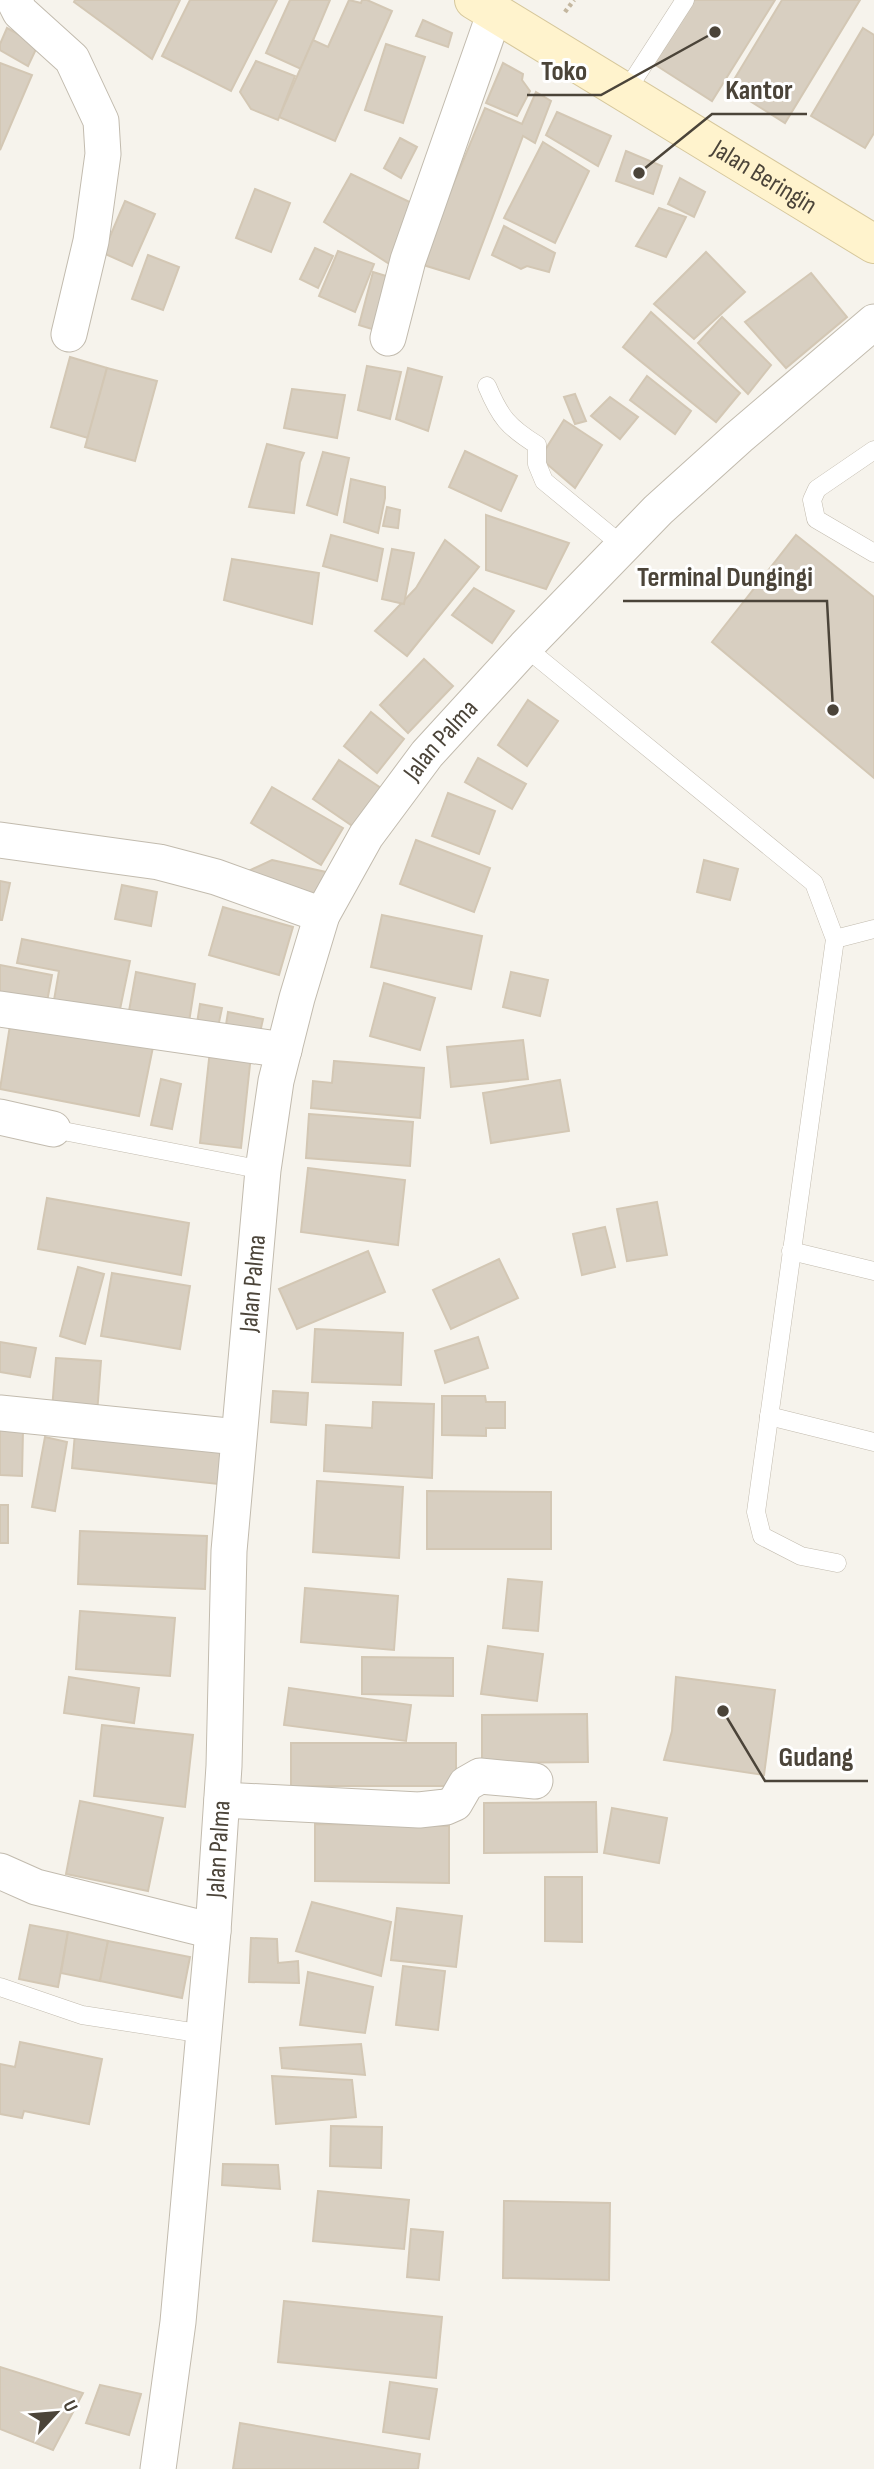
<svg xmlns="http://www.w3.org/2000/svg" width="874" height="2469" viewBox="0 0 874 2469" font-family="'Sofia Sans Condensed',sans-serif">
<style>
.building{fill:#d8cfc1;stroke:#d3c7b4;stroke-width:2}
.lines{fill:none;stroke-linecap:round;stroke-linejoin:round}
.lane-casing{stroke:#c2bbae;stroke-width:19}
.street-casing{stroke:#c2bbae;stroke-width:37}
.secondary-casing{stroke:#d6c79b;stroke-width:40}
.path{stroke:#c4b79f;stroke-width:4.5;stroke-dasharray:3.5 3.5;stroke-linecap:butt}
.lane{stroke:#fff;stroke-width:18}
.street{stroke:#fff;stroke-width:35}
.secondary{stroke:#fff3cd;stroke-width:38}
.labels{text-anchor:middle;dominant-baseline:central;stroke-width:6;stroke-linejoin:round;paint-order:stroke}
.street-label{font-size:26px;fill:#4b4439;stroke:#fff}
.leader{fill:none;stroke:#4b4439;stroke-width:2.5}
.callout-dot{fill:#4b4439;stroke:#fff;stroke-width:2.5}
.callout-label{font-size:28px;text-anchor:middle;font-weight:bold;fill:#4b4439;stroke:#fff;stroke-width:6;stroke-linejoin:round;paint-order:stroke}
</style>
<rect width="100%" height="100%" fill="#f6f3ec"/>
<g class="building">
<polygon points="75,0 180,0 152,59 74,2"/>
<polygon points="190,0 277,0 231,91 162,56"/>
<polygon points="290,0 330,0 301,69 266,53"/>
<polygon points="349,0 361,3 362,0 367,0 392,11 335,141 279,117 313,40 328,47"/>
<polygon points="694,0 775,0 712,101 654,64"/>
<polygon points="782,0 860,0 785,123 729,88"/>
<polygon points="423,20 452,33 448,47 416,36"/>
<polygon points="7,28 38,45 28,66 0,50 0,44"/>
<polygon points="863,28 874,35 874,133 865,148 811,116"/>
<polygon points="386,44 425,57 403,123 365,110"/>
<polygon points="256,61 295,76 278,120 251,109 240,92"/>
<polygon points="0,63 32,75 0,150"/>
<polygon points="503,63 523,74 522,80 530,91 517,116 486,103"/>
<polygon points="536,92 551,101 535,143 523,136 469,279 420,264 485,108 522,124"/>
<polygon points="557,112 611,136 598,166 546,135"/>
<polygon points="400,138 417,147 401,178 384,168"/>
<polygon points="543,142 589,171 555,243 504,218"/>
<polygon points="626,151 662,166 653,194 616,181"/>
<polygon points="351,174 418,206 391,265 324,222"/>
<polygon points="680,178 705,192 694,217 668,204"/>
<polygon points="255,189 290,203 271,252 236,238"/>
<polygon points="125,201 155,214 132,266 103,253"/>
<polygon points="659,208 686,217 666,257 636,246"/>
<polygon points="504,226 555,253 549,272 527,266 521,269 492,255"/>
<polygon points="315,248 333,256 318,288 300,279"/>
<polygon points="338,251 374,264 355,312 319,296"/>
<polygon points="706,252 745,292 694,339 654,304"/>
<polygon points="148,255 179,267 163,310 132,299"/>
<polygon points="373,272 399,280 385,333 359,325"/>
<polygon points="811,273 847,317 786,368 745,322"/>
<polygon points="651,312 740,393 716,422 623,347"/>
<polygon points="722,317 771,365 748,394 698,343"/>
<polygon points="70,357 107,368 88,438 51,427"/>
<polygon points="367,366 401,372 390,419 358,410"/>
<polygon points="107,368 157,381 135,461 85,447"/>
<polygon points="408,368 442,377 428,431 396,419"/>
<polygon points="647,376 691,411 675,434 630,400"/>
<polygon points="292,389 345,395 337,438 284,428"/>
<polygon points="575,394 586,421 575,424 564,397"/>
<polygon points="610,397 638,417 620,439 591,416"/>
<polygon points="564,420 602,445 575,488 540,458"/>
<polygon points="267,444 304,453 300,462 294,513 249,507"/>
<polygon points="465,451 517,476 501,511 449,487"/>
<polygon points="323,452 349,458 337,515 307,505"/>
<polygon points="351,479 385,487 385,498 378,533 344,522"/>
<polygon points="387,507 400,510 398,528 383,526"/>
<polygon points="486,515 569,543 546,589 486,570"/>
<polygon points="331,535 383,549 377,581 323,566"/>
<polygon points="796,535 874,597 874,778 712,642"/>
<polygon points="445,540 479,567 407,656 375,631 416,588"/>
<polygon points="392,549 414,553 404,604 382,599"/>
<polygon points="232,559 319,573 312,624 224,600"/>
<polygon points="474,588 514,611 492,643 452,615"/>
<polygon points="424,659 453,686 408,733 380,705"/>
<polygon points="528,700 558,721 527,766 498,745"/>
<polygon points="371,712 404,739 377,773 344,746"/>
<polygon points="478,758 526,784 512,809 465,782"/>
<polygon points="339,760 381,788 354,827 313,799"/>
<polygon points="272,787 343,828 321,865 251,823"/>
<polygon points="448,793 495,811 479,854 432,836"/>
<polygon points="416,840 490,868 474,912 400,884"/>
<polygon points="272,860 335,874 318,905 244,873"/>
<polygon points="704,860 738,869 730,900 697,892"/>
<polygon points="0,881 10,883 2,920 0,920"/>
<polygon points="122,885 157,892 151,926 115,919"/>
<polygon points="223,907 293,927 279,975 209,955"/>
<polygon points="382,915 482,936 471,989 371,967"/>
<polygon points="22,939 130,961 118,1019 53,1006 59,971 17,963"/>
<polygon points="0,965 52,975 46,1007 0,999"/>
<polygon points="136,972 195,984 189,1022 129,1011"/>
<polygon points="511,972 548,980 540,1016 503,1007"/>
<polygon points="384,983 435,998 420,1050 370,1036"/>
<polygon points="200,1004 222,1008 218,1027 197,1023"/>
<polygon points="228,1012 263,1019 259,1037 225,1031"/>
<polygon points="11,1019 153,1047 139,1116 0,1089"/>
<polygon points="523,1040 528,1079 451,1087 447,1047"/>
<polygon points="210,1050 251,1055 241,1148 200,1143"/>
<polygon points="334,1061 424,1068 420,1118 311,1108 313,1081 332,1083"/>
<polygon points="161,1079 181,1084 172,1129 151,1125"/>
<polygon points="560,1080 569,1131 491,1143 483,1093"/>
<polygon points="309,1114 413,1122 410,1166 306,1158"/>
<polygon points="308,1168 405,1180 398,1245 301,1232"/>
<polygon points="47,1198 189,1223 181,1275 38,1249"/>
<polygon points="657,1202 667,1255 627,1261 617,1209"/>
<polygon points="605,1227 615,1267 582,1275 573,1234"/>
<polygon points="368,1251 385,1292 297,1329 279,1289"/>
<polygon points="499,1259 518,1298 451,1329 433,1290"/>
<polygon points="78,1267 104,1274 85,1344 60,1336"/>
<polygon points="112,1273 190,1286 180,1349 101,1336"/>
<polygon points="315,1329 403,1333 401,1385 312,1382"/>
<polygon points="478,1337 488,1368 445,1383 435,1351"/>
<polygon points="0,1342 36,1348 30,1377 0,1372"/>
<polygon points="56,1358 101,1361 97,1414 52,1410"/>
<polygon points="273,1391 308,1393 306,1425 271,1422"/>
<polygon points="442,1396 485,1396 486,1402 505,1402 505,1428 486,1428 486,1436 442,1435"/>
<polygon points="373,1402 434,1404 432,1478 324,1471 326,1425 372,1428"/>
<polygon points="0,1429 23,1430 22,1476 0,1475"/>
<polygon points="75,1433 222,1449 218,1484 72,1468"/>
<polygon points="45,1437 67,1442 55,1511 32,1507"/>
<polygon points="317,1481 403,1487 399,1558 313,1552"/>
<polygon points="427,1491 551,1492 551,1549 427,1549"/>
<rect x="0" y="1505" width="8" height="38"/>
<polygon points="80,1531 207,1536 205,1589 78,1584"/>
<polygon points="508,1579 542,1582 538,1631 503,1628"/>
<polygon points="305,1588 398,1596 394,1650 301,1642"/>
<polygon points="80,1611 175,1618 170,1676 76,1669"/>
<polygon points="488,1646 543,1654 537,1701 481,1694"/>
<polygon points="362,1657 453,1658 453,1696 362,1694"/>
<polygon points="69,1677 139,1688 134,1723 64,1713"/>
<polygon points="676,1677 775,1690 764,1775 664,1760 672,1731"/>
<polygon points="289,1688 411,1705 406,1741 284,1725"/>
<polygon points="587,1714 588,1762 482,1763 482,1715"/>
<polygon points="102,1725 193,1735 185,1807 94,1796"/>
<rect x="291" y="1743" width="165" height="43"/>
<polygon points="80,1801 163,1818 148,1891 66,1874"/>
<polygon points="596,1802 597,1852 484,1853 484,1803"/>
<polygon points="612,1808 667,1818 659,1863 604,1853"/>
<polygon points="315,1824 449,1826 449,1883 315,1881"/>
<polygon points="545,1877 582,1877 582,1942 545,1941"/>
<polygon points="312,1902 391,1922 381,1976 296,1951"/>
<polygon points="397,1908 462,1916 456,1967 391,1960"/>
<polygon points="30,1925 68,1932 58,1987 19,1979"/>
<polygon points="68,1932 108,1941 100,1981 61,1973"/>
<polygon points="251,1938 277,1939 278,1963 298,1961 299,1983 249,1982"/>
<polygon points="108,1941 190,1957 182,1998 100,1981"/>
<polygon points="403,1966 445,1971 438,2030 396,2025"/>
<polygon points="308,1972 373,1987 365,2033 300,2025"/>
<polygon points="20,2042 102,2059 89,2124 24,2111 22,2118 0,2114 0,2064 15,2067"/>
<polygon points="361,2044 365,2075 282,2068 280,2048"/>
<polygon points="272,2076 352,2080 356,2117 276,2124"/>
<polygon points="331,2126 382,2127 381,2168 330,2166"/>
<polygon points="223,2164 278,2165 280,2189 222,2185"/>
<polygon points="318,2191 409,2200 404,2249 313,2241"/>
<polygon points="504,2201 610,2203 609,2280 503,2278"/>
<polygon points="411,2229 443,2232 439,2280 407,2277"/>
<polygon points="284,2301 442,2317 436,2378 278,2362"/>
<polygon points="0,2367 83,2393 53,2450 0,2429"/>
<polygon points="390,2382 437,2389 429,2439 383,2432"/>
<polygon points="100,2385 141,2394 129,2435 86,2423"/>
<polygon points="240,2423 420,2454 418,2469 233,2469"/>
</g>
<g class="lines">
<defs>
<g id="lane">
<polyline points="625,93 685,0"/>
<path d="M487 386C500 417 508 427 537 445V464L544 481 623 546"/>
<polyline points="874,450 817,489 812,500 816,519 874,553"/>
<polyline points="525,647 814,883 835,939 756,1512 762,1536 801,1556 837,1563"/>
<polyline points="835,939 874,929"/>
<polyline points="53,1129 263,1170"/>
<polyline points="791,1251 874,1271"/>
<polyline points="769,1416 874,1442"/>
<polyline points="0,1987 82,2015 204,2034"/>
</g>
<g id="street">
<polyline points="14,0 20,12 72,59 101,121 103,154 91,241 69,334"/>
<polyline points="388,338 408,260 495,12"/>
<polyline points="0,840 159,862 216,877 322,915"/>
<polyline points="0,1009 284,1050"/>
<polyline points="0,1117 53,1129"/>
<polyline points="0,1413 238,1437"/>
<polyline points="222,1800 419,1810 446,1807 455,1803 466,1784 480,1776 535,1781"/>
<polyline points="0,1871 36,1887 213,1931"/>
<path id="s1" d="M158 2469 178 2322 213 1931 224 1766 229 1551 263 1170 276 1081 297 998 322 915 366 836 427 754 525 647 658 510 739 437 874 322"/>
</g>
<g id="secondary">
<path id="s2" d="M474 0 874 244"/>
</g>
</defs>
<use href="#lane" class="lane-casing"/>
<use href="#street" class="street-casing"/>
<use href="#secondary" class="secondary-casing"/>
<polyline class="path" points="565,12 574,0"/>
<use href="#lane" class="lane"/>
<use href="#street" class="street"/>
<use href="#secondary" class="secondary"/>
</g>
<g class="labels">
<g class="street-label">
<text stroke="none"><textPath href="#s2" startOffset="340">Jalan Beringin</textPath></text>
<text stroke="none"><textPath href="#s1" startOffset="1778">Jalan Palma</textPath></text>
<text stroke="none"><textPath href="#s1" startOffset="1190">Jalan Palma</textPath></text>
<text stroke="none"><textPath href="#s1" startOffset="623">Jalan Palma</textPath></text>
</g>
</g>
<path class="leader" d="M715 32L601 95H527M639 173L712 114H807M833 710L827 601H623M723 1711L765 1781H868"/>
<g class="callout-dot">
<circle cx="715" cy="32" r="7"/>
<circle cx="639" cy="173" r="7"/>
<circle cx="833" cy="710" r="7"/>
<circle cx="723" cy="1711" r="7"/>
</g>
<g class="callout-label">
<text x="564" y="80">Toko</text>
<text x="759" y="99">Kantor</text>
<text x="725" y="586">Terminal Dungingi</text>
<text x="816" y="1766">Gudang</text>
</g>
<g transform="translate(56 2413) rotate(64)" stroke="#ffffff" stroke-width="5" paint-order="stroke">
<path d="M0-5L12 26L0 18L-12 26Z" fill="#4b4439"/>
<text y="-10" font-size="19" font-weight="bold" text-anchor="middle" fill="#4b4439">U</text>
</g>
</svg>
